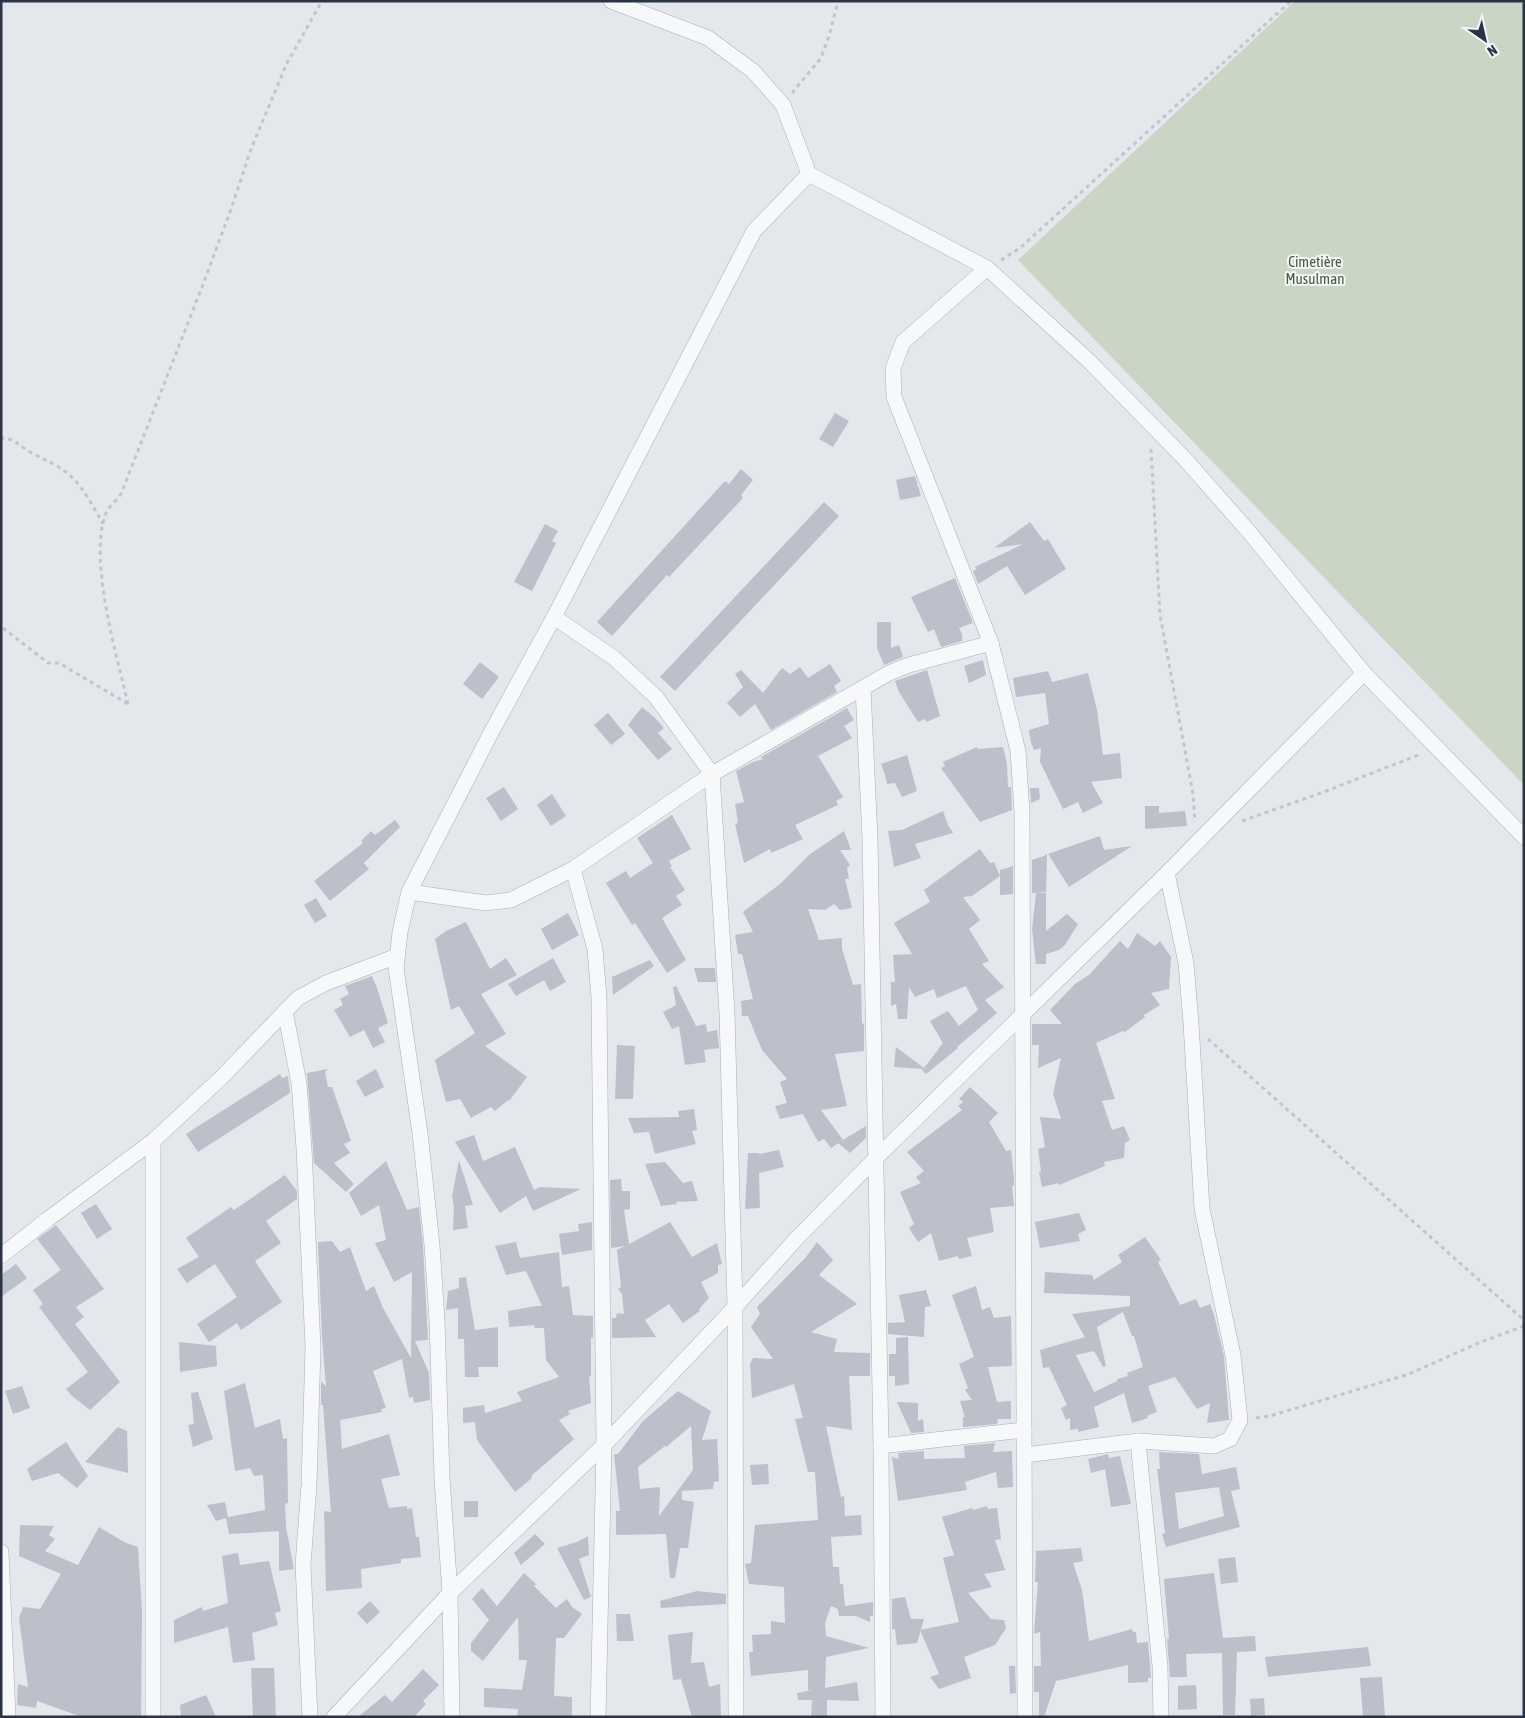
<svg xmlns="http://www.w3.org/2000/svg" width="1525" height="1718" viewBox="0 0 1525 1718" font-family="'Asap Condensed',sans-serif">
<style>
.green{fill:#c9d6c5}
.building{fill:#bbc0ca;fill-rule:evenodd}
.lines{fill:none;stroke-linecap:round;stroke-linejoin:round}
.street-casing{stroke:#a9aeb7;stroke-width:16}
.path{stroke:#c2c5cb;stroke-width:3;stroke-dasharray:4 4;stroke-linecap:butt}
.street{stroke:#f7f8fa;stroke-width:15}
.labels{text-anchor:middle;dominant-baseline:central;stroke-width:4;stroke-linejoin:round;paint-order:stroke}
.park-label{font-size:15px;fill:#3f6138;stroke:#f4f6f9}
</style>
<rect width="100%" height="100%" fill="#e4e7ec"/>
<polygon class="green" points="1295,1 1524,1 1524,785 1018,260"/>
<g class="building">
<polygon points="835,413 849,421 833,447 819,439"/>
<polygon points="741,469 753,480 741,495 743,498 669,577 667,575 612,636 597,622 725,481 729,484"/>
<polygon points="915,476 921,496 900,500 896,480"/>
<polygon points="824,502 839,516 675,691 660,677"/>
<polygon points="1030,522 1044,541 1048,539 1066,569 1025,595 1007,566 978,584 973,571 977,569 975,567 1023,544 994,548"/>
<polygon points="545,524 558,531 552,541 556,543 532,591 514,582"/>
<polygon points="955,578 973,623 959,628 962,634 962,641 941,647 934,629 928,632 911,597"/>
<polygon points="877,622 891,622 891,648 899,645 903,657 884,665 877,648"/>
<polygon points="983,660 986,675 969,683 964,666"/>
<polygon points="480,662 499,677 482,699 463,684"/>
<polygon points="830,664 841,681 834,686 837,692 771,730 755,704 740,717 727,703 743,687 735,674 741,670 763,693 782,668 790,674 800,667 808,678"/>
<polygon points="927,670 940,716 927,722 925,719 918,722 899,692 895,681"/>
<polygon points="1048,671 1052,682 1088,673 1097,710 1103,755 1120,753 1122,778 1091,782 1103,803 1083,813 1078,802 1063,809 1040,762 1041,748 1034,750 1031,743 1029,730 1049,724 1045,693 1016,697 1013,678"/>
<polygon points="642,707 655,718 664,728 658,733 672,749 658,760 628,725"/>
<polygon points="847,708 854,720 844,726 852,738 818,756 843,797 836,801 838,805 795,825 803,839 771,853 770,849 744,863 735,824 738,823 735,804 744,802 736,771 753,762 763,759 761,757"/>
<polygon points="608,713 625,734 611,745 594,725"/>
<polygon points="977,747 978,749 1003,747 1007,764 1008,787 1011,787 1012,810 980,822 941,768 945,766 943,762"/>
<polygon points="907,755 917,791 902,797 895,783 887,784 885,775 881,764"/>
<polygon points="504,787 518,809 501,821 486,798"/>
<polygon points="1030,788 1039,788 1040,799 1031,803"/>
<polygon points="552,794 566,816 551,826 537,805"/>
<polygon points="1145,806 1159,806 1159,813 1185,811 1187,826 1145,829"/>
<polygon points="943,811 948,825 953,833 915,844 921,858 894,867 888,831 902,830"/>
<polygon points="672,815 691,849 669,861 672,866 670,867 685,890 676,896 682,905 662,918 686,960 667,973 635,923 632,925 606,883 626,871 630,878 653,863 637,838"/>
<polygon points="395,820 400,827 364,863 369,869 330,901 314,881 363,843 361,841 371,831 375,835"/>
<polygon points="844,831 851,850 840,850 850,865 847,868 849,879 845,879 852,908 840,910 834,904 825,910 808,909 819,940 842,938 842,949 853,985 861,984 862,1024 864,1023 864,1051 835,1054 847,1106 821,1110 843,1140 831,1148 824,1139 818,1142 803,1114 780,1119 775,1106 787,1103 780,1082 787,1079 762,1050 748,1016 742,1016 741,1001 753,999 742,954 738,954 735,935 753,932 743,912 780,884 809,855"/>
<polygon points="1100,836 1104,850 1132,846 1069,887 1048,854"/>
<polygon points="980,849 990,863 994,862 1000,876 972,896 963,897 980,920 969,929 989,961 982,964 1004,987 985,1000 997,1013 957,1047 958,1048 926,1074 922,1070 923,1069 894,1067 896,1047 924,1068 943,1043 930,1021 948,1011 959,1026 978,1010 966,986 937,998 934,989 915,997 909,987 907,1019 898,1019 896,1004 891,1006 891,982 895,982 893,955 912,954 894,923 930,902 924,890"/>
<polygon points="1047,854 1046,892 1032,893 1032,860 1044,856"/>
<polygon points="1013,866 1013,894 1000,895 1000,870"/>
<polygon points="1036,893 1046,893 1046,931 1067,914 1078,924 1065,945 1059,950 1046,954 1046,964 1036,964 1032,929"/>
<polygon points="316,898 327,916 315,923 304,905"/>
<polygon points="568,913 579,935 552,950 541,929"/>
<polygon points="466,922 490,969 506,958 517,975 481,994 506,1034 485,1046 527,1077 509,1101 508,1100 495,1111 491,1107 471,1118 460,1099 446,1102 435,1060 475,1033 459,1006 451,1010 435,939 446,931"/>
<polygon points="1137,933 1155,946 1160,941 1171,957 1171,959 1169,989 1151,993 1160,1005 1144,1015 1145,1017 1125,1032 1123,1031 1096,1043 1115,1099 1102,1101 1112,1130 1124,1126 1130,1140 1125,1143 1124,1158 1104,1162 1105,1166 1059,1185 1058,1183 1042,1187 1039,1172 1041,1171 1038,1149 1045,1147 1040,1117 1061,1119 1053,1094 1061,1058 1038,1068 1039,1045 1032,1045 1032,1024 1062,1024 1050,1010 1075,984 1089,975 1120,941 1128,949"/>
<polygon points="553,958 566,982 550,991 544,980 516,996 508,984"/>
<polygon points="650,960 654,966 613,995 612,977"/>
<polygon points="694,968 715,968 716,982 698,982"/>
<polygon points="372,976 377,988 388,1023 378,1028 385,1042 373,1048 364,1030 350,1037 334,1010 343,1005 340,999 349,994 345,986"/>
<polygon points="676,986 696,1026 706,1024 707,1032 717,1030 719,1048 704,1050 706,1062 685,1065 679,1026 672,1029 663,1012 676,1005 673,987"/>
<polygon points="617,1045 635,1046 633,1099 615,1099"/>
<polygon points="328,1069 325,1072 328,1087 332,1087 351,1141 344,1144 350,1153 334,1163 354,1184 346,1192 314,1163 307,1073"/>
<polygon points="376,1069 384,1087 365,1097 356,1081"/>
<polygon points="280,1074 282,1078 288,1076 290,1093 198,1152 186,1134"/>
<polygon points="970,1087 998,1113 989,1122 1006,1151 1011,1150 1014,1178 1014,1186 1012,1186 1014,1206 990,1208 994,1232 967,1238 972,1256 959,1259 958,1256 939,1261 931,1233 918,1242 909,1228 914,1224 900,1192 921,1183 916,1177 924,1171 907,1152 962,1110 958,1106 963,1102 959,1099"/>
<polygon points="694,1109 697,1130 692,1131 696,1144 655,1154 649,1132 634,1133 628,1118 679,1117 678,1111"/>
<polygon points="866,1126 866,1138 850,1153 838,1143"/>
<polygon points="474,1135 483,1161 515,1147 534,1190 540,1187 581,1189 533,1211 526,1196 500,1213 455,1142"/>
<polygon points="779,1150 784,1167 759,1173 760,1208 745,1209 748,1153 759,1153 759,1154"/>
<polygon points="459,1160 473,1205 465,1206 468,1228 453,1230 454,1207 452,1196"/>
<polygon points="386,1161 407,1210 419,1207 423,1246 428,1340 415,1341 429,1373 430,1400 414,1403 413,1397 409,1398 402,1359 373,1371 386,1408 381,1409 382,1412 340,1420 342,1449 389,1434 400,1475 381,1479 389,1508 407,1506 407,1509 412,1508 416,1537 419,1537 421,1557 401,1559 401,1563 361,1569 362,1588 326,1591 324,1511 331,1512 323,1405 321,1405 321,1381 326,1386 322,1337 318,1242 332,1241 340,1252 350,1247 366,1291 374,1286 383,1308 411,1358 412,1272 394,1282 375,1243 386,1240 379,1205 361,1216 349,1193"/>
<polygon points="665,1162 683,1183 692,1181 698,1201 676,1202 677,1204 661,1206 645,1164"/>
<polygon points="285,1175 297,1191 297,1199 266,1221 281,1243 255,1261 282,1302 241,1330 237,1323 209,1342 197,1324 237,1297 215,1264 187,1283 177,1269 199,1257 186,1238 231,1207 234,1210"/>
<polygon points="621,1179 622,1191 630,1191 630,1209 624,1210 629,1244 670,1222 692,1257 717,1243 722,1264 718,1265 718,1273 701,1282 709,1298 699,1309 700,1311 683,1323 669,1304 645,1320 656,1337 612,1338 612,1318 616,1318 617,1313 624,1314 622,1294 618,1289 621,1287 617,1250 625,1246 611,1248 610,1180"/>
<polygon points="96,1204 112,1229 97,1239 81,1213"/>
<polygon points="1079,1213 1086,1230 1078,1234 1080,1241 1040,1248 1035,1222"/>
<polygon points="592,1222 592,1250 562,1255 559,1234 579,1231 578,1224"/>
<polygon points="56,1225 104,1289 76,1307 84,1317 75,1324 120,1382 90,1410 72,1396 66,1389 88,1372 39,1307 43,1304 33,1290 61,1270 37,1239"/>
<path d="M1145 1237 1161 1260 1158 1262 1180 1305 1196 1299 1200 1308 1210 1304 1214 1315 1224 1356 1229 1420 1207 1423 1210 1403 1197 1409 1175 1377 1148 1386 1157 1412 1147 1416 1148 1418 1132 1423 1124 1393 1094 1407 1099 1427 1078 1432V1429L1070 1430V1418L1066 1420 1061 1408 1067 1405 1049 1367 1043 1368 1040 1350 1085 1337 1072 1314 1130 1306V1296L1044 1293 1045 1272 1092 1275 1094 1280 1122 1262 1118 1255ZM1123 1312 1132 1336H1134L1143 1367 1127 1373 1128 1376 1117 1379V1381L1094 1392 1076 1355 1094 1351 1103 1367 1106 1366 1097 1327Z"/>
<polygon points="516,1242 520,1258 559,1252 562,1287 569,1286 573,1315 593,1316 593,1338 591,1337 591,1376 589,1377 591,1403 568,1411 570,1414 559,1420 574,1439 531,1476 532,1478 515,1492 477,1440 475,1422 463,1423 463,1408 484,1405 485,1413 522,1401 517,1392 559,1377 546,1360 544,1328 535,1328 534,1325 509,1327 508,1311 536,1306 542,1306 526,1271 506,1275 495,1246"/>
<polygon points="817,1242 833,1260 819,1275 857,1304 811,1332 837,1339 834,1352 870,1353 870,1376 849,1376 852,1430 826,1426 841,1497 844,1496 845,1516 861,1515 862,1535 831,1537 833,1567 839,1567 840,1584 843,1584 845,1606 873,1602 873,1616 870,1616 870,1622 856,1616 839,1616 838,1609 831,1606 825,1623 826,1636 869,1648 826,1657 825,1688 857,1682 859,1701 827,1700 827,1717 811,1717 812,1700 798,1700 797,1693 812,1690 808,1690 808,1670 751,1676 749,1652 753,1652 752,1635 771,1634 771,1621 785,1623 784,1587 749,1584 745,1564 751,1563 755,1525 818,1520 815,1472 808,1472 795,1419 803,1418 794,1384 752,1398 750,1364 753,1358 773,1359 751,1327 760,1314 757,1307 806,1257"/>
<polygon points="16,1264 27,1278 1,1297 1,1275"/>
<polygon points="466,1277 475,1330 498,1327 498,1367 478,1367 479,1377 465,1377 464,1339 458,1339 458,1308 446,1310 448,1291 459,1288 459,1278"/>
<polygon points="976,1286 982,1310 990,1307 994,1318 1011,1316 1012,1366 988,1367 997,1402 1011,1401 1011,1419 998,1419 997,1424 963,1427 963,1417 965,1417 960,1401 972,1400 965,1390 968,1388 959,1364 974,1357 952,1295"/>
<polygon points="926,1290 931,1306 925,1307 924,1337 888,1334 888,1323 905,1322 899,1295"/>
<polygon points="908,1337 909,1384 895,1386 895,1376 889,1376 889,1354 896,1354 896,1338"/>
<polygon points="179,1342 217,1346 216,1347 217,1366 180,1372"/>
<polygon points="245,1383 255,1428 280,1419 283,1439 287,1438 288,1503 285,1504 286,1527 294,1569 279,1571 279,1531 229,1534 226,1518 216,1521 207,1505 225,1502 228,1517 265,1510 263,1475 254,1476 250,1468 235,1471 224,1391"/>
<polygon points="22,1386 30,1408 13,1414 5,1391"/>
<path d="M678 1391 711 1411 702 1440 717 1439 719 1481 714 1482 713 1489 682 1491V1500L694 1502 688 1548H680L675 1578H670L666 1534 616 1535V1511H620L614 1454H618L643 1421ZM691 1426 693 1470 659 1516 660 1487 640 1489 638 1467 665 1446 666 1447Z"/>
<polygon points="198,1392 213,1439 193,1447 188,1425 194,1424 191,1393"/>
<polygon points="897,1402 918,1403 918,1421 923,1419 924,1432 911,1433"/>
<polygon points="118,1427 127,1431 128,1473 85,1462"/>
<polygon points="66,1442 88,1476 77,1488 58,1473 32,1481 27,1469"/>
<polygon points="995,1443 993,1452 1012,1451 1013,1487 998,1488 996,1472 965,1482 967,1490 898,1501 892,1457 899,1459 898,1453 924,1451 924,1459 965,1458 964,1446"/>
<path d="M1159 1452 1199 1454 1202 1474 1236 1467 1240 1489 1231 1491 1240 1527 1166 1547 1162 1534 1165 1533 1157 1469H1160ZM1219 1487 1224 1516 1179 1529 1175 1493Z"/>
<polygon points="1108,1454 1109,1458 1120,1456 1131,1504 1111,1507 1105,1469 1091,1473 1088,1459"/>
<polygon points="768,1464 769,1484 752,1485 750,1465"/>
<rect x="464" y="1501" width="14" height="16"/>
<polygon points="987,1506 988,1509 997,1508 1001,1539 995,1540 1005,1570 984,1574 992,1587 968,1593 991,1619 1004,1620 1006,1628 995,1645 964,1657 971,1678 939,1689 930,1677 939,1674 920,1630 959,1622 943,1558 954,1555 942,1517 972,1508 973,1510"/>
<polygon points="20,1525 54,1526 49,1535 55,1539 45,1551 78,1565 99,1527 126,1543 138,1547 142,1611 141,1717 82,1717 37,1701 36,1708 17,1705 18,1684 28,1687 19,1618 23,1607 40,1609 61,1574 19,1556"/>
<polygon points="535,1534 545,1544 521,1565 514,1553"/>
<polygon points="588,1536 589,1555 579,1559 591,1597 584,1600 557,1548 577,1542"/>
<polygon points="1081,1548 1083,1561 1073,1563 1082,1590 1089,1641 1132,1629 1133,1632 1136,1632 1137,1643 1148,1642 1151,1678 1148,1678 1148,1682 1128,1683 1128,1665 1056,1681 1044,1717 1039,1717 1039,1692 1034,1692 1034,1666 1041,1666 1040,1632 1034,1634 1038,1582 1035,1582 1036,1551"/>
<polygon points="238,1553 240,1565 269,1561 281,1611 275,1613 278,1625 252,1633 255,1660 233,1663 228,1627 174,1643 174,1620 202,1607 203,1611 228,1603 222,1556"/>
<polygon points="1235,1557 1238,1582 1221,1584 1218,1559"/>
<polygon points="524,1573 536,1584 534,1586 556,1608 567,1599 572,1607 582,1614 564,1638 556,1638 554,1696 572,1697 572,1717 517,1717 518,1709 484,1707 484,1688 522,1690 527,1660 519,1660 518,1617 483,1661 471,1651 471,1643 489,1620 472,1599 482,1588 497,1606"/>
<polygon points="1214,1573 1223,1638 1255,1636 1256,1651 1237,1652 1235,1715 1223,1715 1222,1653 1186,1654 1187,1677 1170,1677 1167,1639 1169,1639 1164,1579"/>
<polygon points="697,1591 726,1594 726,1604 661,1608 660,1601"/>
<polygon points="905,1597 911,1619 924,1619 917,1643 897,1645 895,1629 892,1629 892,1599"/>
<polygon points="370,1601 380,1612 367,1624 357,1613"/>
<polygon points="616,1614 630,1614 634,1641 617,1641"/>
<polygon points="693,1632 691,1663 704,1662 709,1687 720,1684 721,1717 692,1717 681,1679 673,1680 668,1635"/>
<polygon points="1368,1647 1371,1666 1268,1677 1265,1657"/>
<polygon points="1009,1666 1015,1666 1016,1693 1010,1694"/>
<polygon points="251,1668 274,1668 276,1717 253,1717"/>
<polygon points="423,1669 439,1685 423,1701 426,1704 414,1717 358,1717 385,1695 392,1702"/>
<polygon points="1382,1677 1385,1717 1363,1717 1360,1678"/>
<polygon points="1196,1685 1197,1709 1178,1710 1178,1686"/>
<polygon points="206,1695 216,1717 181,1717 180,1705"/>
<polygon points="1264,1698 1265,1715 1251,1716 1250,1699"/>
</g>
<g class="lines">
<defs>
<g id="street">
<polyline points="611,1 708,38 753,71 783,105 809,174 987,268 1089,361 1184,458 1250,533 1364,673 1524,837"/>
<polyline points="987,268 903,342 893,368 894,397 991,643 1018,751 1022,812 1025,1717"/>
<polyline points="554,617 614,658 656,697 712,774 727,1013 735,1307 736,1717"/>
<polyline points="863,688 870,839 881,1446 883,1717"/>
<polyline points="573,869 595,949 599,998 604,1445 598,1717"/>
<polyline points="409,892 486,903 511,900 573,869 712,774 889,673 909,665 991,643"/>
<polyline points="285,1011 299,1083 304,1148 313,1347 309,1485 303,1565 310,1717"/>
<polyline points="1,1256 48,1219 153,1141 222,1077 298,998 326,983 397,956"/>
<polyline points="1138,1441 1160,1666 1161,1717"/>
<polyline points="881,1446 1024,1430"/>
<polyline points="1025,1455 1138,1441 1214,1446 1230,1439 1240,1420 1233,1355 1202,1209 1191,1023 1186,963 1167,873"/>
<polyline points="1,1552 8,1717"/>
<polyline points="153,1717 153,1141"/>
<polyline points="334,1717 450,1593 604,1445 735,1307 797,1238 876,1158 1167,873 1364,673"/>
<polyline points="452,1717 450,1593 442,1478 437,1320 432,1245 420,1133 396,968 400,932 409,892 493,729 554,617 754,231 809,174"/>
</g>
</defs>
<use href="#street" class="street-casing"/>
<g class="path">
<polyline points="792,93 821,58 829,36 838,1"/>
<polyline points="1001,260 1020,248 1291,1"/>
<path d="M1 440 3 438C17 440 19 446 30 452 43 459 56 464 67 473 83 486 93 506 103 524"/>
<polyline points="1151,449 1160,615 1193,794 1195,822"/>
<polyline points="3,628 48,663 59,663 128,704"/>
<path d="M128 704C117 656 89 562 105 516 107 508 116 501 121 494L202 287 230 212 251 149 287 63 322 1"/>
<polyline points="1242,821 1321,793 1421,754"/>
<polyline points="1208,1039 1524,1320"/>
<polyline points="1256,1418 1270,1416 1409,1374 1481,1342 1524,1326"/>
</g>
<use href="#street" class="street"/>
</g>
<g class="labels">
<g class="park-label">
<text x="1315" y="261">Cimetière<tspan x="1315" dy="17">Musulman</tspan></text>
</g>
</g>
<rect width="1525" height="1718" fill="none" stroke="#2b3445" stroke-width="5"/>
<g transform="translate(1485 40) rotate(146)" stroke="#f4f6f9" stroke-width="4" paint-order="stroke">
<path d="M0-4L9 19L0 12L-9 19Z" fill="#2b3445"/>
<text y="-8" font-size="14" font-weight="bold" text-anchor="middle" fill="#2b3445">N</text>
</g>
</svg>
